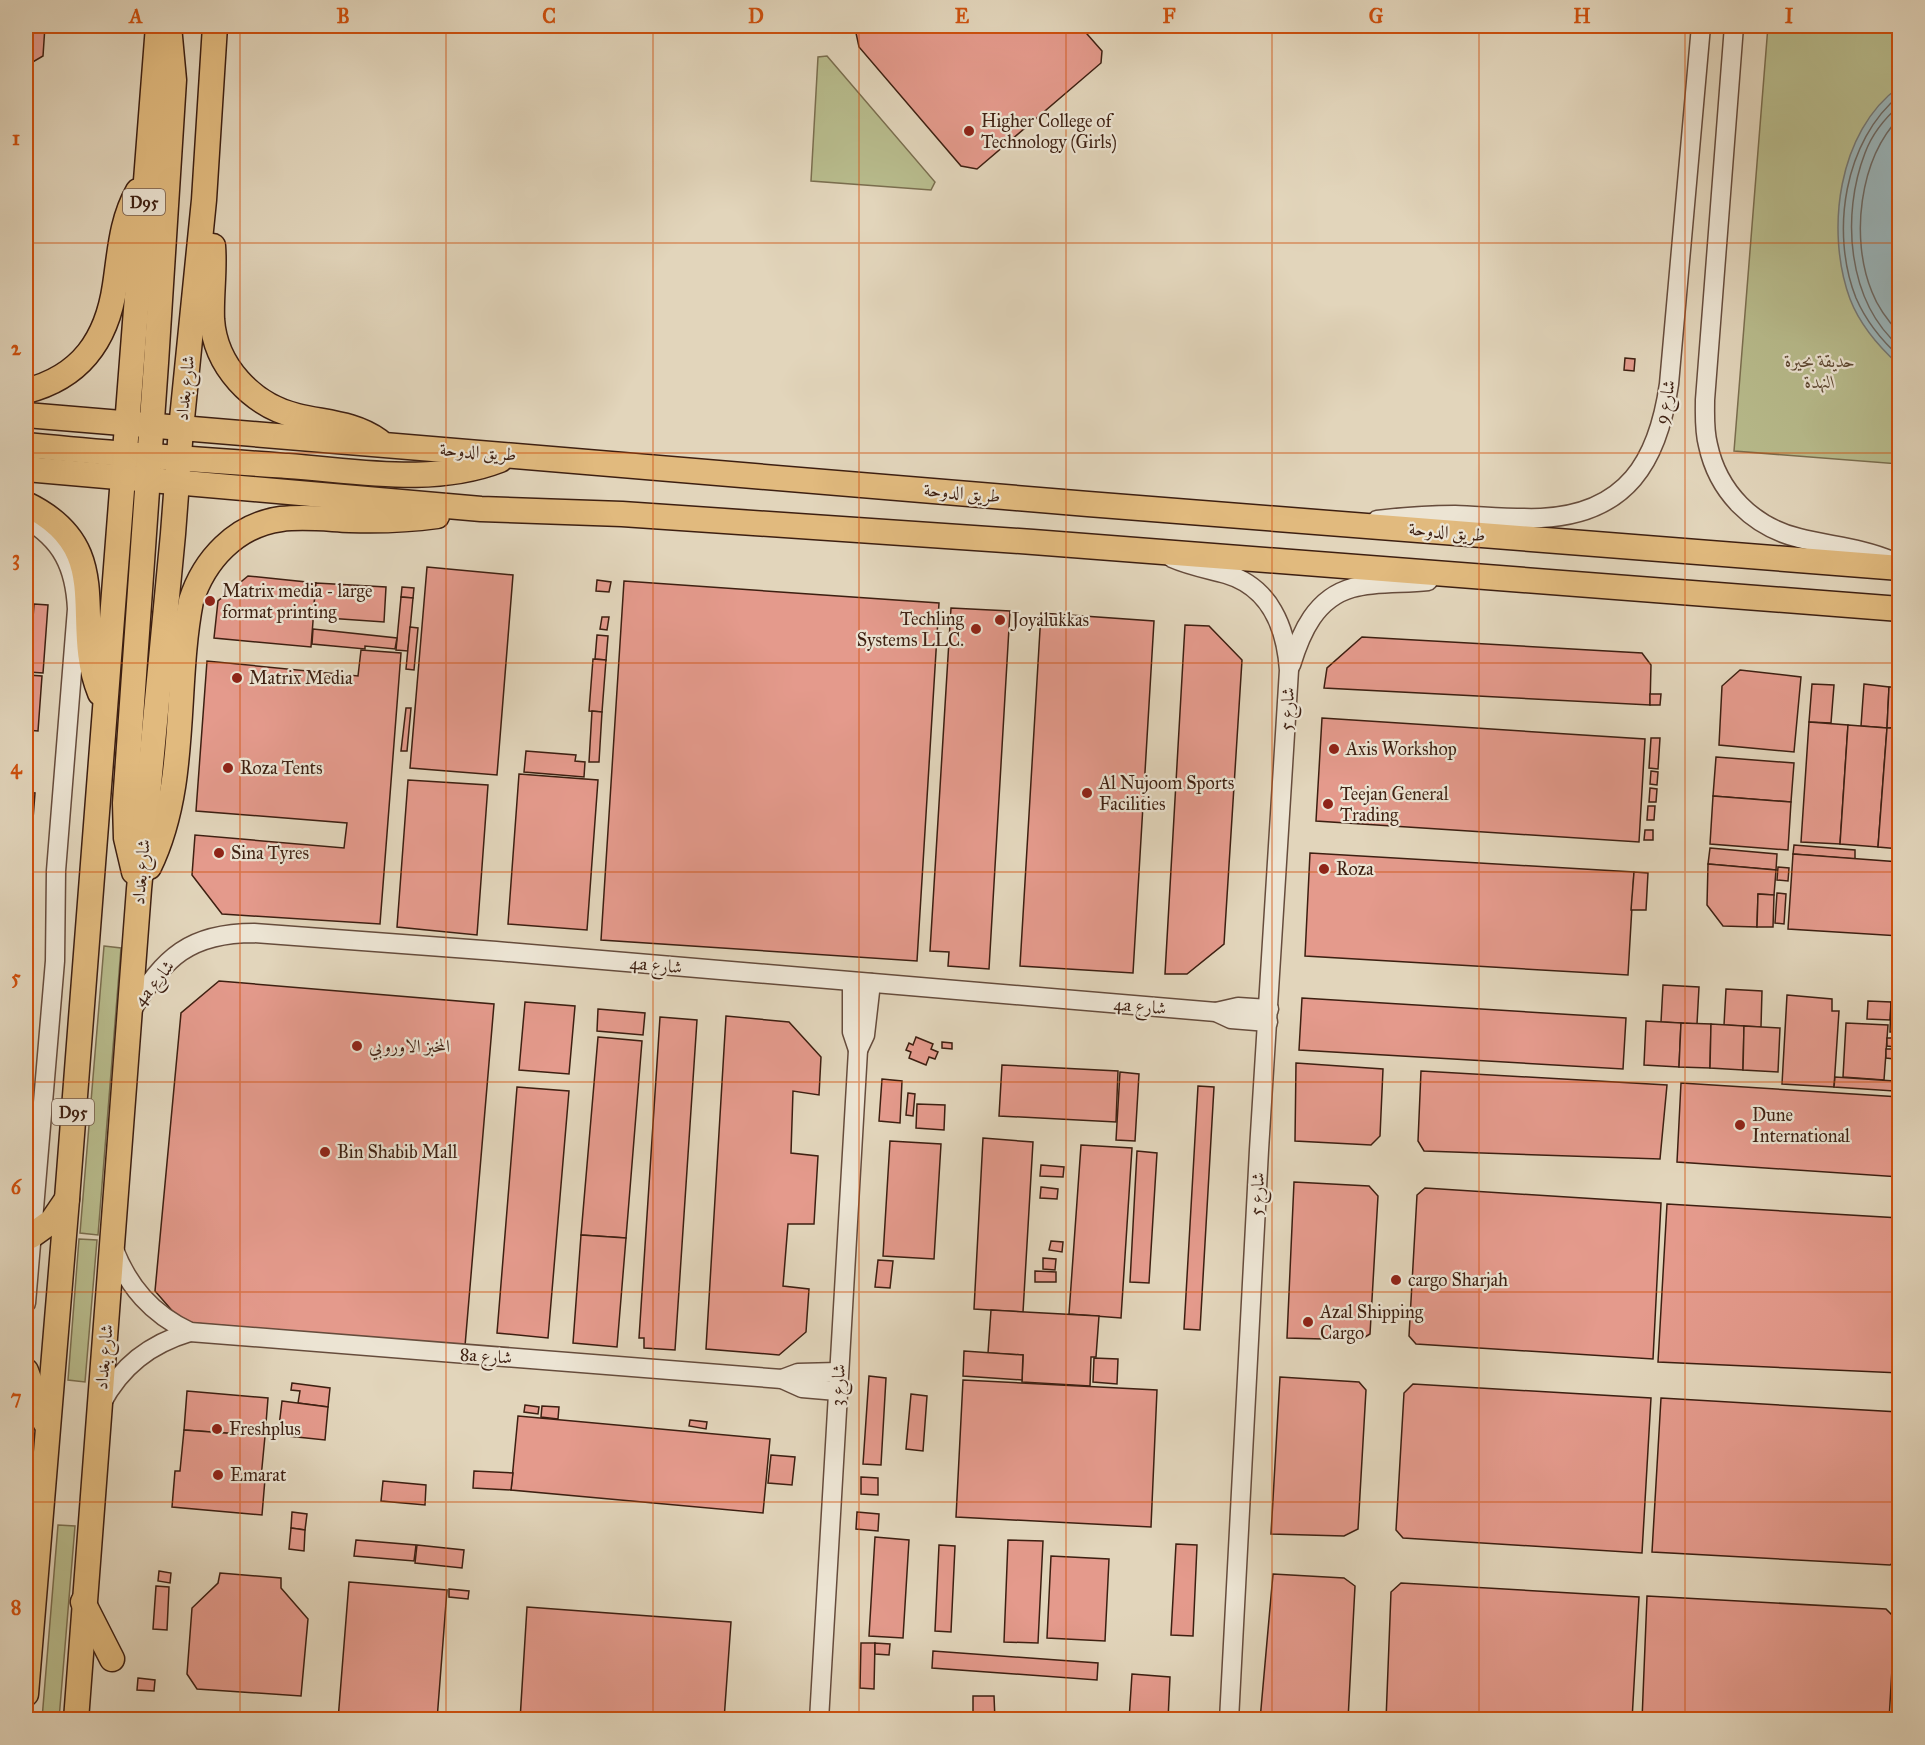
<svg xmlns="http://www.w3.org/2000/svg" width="1925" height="1745" viewBox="0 0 1925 1745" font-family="'IM FELL Great Primer',Amiri,serif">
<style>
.green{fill:#b8bc8d;stroke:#7a6e4f;stroke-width:1.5}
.water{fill:#9ab6bc;stroke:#757a78;stroke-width:1.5}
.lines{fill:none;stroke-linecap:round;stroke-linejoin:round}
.shore{stroke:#6c6a66;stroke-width:1.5}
.building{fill:#e49a8c;stroke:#3d1f11;stroke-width:1.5}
.minor-casing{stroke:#664c3c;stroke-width:21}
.major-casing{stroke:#3d1f11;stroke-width:27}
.minor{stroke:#ece4d3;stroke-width:18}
.major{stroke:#e1ba7e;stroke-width:24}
.grid{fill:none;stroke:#ce500d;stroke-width:1.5;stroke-opacity:0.55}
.poi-dot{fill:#8f2418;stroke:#ece4d3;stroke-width:2}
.labels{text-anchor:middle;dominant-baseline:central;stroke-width:4.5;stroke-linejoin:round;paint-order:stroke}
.shield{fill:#ece4d3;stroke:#725a4b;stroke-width:1.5}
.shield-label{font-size:16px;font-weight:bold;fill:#3d1f11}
.poi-label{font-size:18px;fill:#3d1f11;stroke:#ece4d3;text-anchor:start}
.park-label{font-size:18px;font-style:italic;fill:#5c4630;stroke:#ece4d3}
.street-label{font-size:18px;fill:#3d1f11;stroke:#ece4d3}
.neatline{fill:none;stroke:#ce500d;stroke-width:2}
.grid-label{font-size:20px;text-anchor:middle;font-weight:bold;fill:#ce500d}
</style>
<rect width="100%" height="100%" fill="#e2d5bb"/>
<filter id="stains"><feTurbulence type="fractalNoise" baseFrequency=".00333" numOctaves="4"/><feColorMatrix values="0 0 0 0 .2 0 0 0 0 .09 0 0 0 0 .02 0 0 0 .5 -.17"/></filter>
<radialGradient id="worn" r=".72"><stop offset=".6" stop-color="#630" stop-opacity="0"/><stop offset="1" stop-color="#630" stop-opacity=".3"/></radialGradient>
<g class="green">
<polygon points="1768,26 1899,26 1899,464 1734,451"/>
<polygon points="827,56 935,182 931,190 811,181 818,57"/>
<polygon points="104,946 121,948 98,1235 80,1233"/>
<polygon points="79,1239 97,1240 85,1382 68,1380"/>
<polygon points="58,1525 75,1526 59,1719 42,1719"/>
</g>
<path class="water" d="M1899 87V365C1878 346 1860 325 1850 299 1825 231 1838 131 1899 87Z"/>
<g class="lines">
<g class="shore">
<path d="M1900 95C1844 140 1830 233 1856 298 1866 321 1881 340 1900 357"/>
<path d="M1900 105C1885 118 1872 134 1865 153 1841 215 1847 301 1900 347"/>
<path d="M1900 117C1859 159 1850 239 1872 292 1878 308 1888 321 1900 334"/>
</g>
</g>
<g class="building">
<polygon points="26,26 45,26 43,56 26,66"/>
<polygon points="865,26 1080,26 1102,51 1101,63 977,169 961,166 859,47 856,33"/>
<polygon points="1625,358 1635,359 1634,371 1624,370"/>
<polygon points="427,567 513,575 497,775 410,768"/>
<polygon points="248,576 316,583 311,647 214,638 218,601"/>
<polygon points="597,580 611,582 609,592 596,591"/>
<polygon points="624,581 939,603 917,961 601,940"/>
<polygon points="316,583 386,587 384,622 313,617"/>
<polygon points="402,587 414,588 413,598 401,597"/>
<polygon points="401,597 413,598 408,651 396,650"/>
<polygon points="34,604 48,605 43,673 29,672"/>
<polygon points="951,608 1010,611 989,969 948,966 949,952 930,951"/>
<polygon points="1041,613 1154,621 1133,973 1020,966"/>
<polygon points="602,617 609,617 607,630 600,629"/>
<polygon points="1185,625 1209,626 1242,660 1224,944 1187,974 1165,974"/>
<polygon points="410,627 418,628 414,670 406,669"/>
<polygon points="313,629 397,638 395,649 365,646 365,649 312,644"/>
<polygon points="597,635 608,636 606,660 595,659"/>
<polygon points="1362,637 1642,653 1651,665 1650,705 1324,688 1327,668"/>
<polygon points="361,650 401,653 380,924 222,914 192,875 195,835 344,848 347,823 196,811 207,661 358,676"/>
<polygon points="593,659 606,660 602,712 589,711"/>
<polygon points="1740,670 1801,677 1794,752 1719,745 1722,686"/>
<polygon points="28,675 42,676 38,731 26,730"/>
<polygon points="1812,684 1834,685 1831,723 1809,722"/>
<polygon points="1864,684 1889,687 1887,728 1861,726"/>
<polygon points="1889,687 1900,687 1900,728 1887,728"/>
<polygon points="1650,694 1661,694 1660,705 1650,705"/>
<polygon points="406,708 411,708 407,751 401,751"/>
<polygon points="592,711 602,712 599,762 589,762"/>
<polygon points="1322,718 1645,739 1639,842 1316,821"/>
<polygon points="1809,722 1848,725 1840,844 1801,842"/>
<polygon points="1848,725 1887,728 1878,847 1840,844"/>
<polygon points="1887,728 1900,728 1900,849 1878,847"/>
<polygon points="1651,738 1660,738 1658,769 1649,768"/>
<polygon points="526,751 576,755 575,761 585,762 584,777 524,772"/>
<polygon points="1716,757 1794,763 1791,802 1713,796"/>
<polygon points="1651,771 1658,772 1657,785 1650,784"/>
<polygon points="519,774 598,780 587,930 508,924"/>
<polygon points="408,780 488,785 477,935 397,927"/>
<polygon points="1650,788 1657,789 1656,802 1649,802"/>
<polygon points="26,792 35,793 30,858 26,857"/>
<polygon points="1713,796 1791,802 1788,850 1710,844"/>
<polygon points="1648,806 1655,806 1654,820 1647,820"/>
<polygon points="1645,830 1653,830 1653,840 1644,840"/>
<polygon points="1794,845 1855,850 1855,859 1793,854"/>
<polygon points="1710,848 1777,854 1776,870 1708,864"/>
<polygon points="1310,853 1634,872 1628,975 1305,956"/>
<polygon points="1793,854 1900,862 1900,936 1788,929"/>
<polygon points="1708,864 1776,870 1774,895 1758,894 1757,927 1723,926 1707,905"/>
<polygon points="1778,867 1789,868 1788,881 1777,880"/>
<polygon points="1634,872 1648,873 1646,910 1631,910"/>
<polygon points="1777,893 1786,894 1784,924 1775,923"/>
<polygon points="1758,894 1774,895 1773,927 1757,927"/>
<polygon points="219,981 494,1004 465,1346 182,1322 155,1291 181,1013"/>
<polygon points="1663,985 1699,987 1697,1024 1661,1022"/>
<polygon points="1726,989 1762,991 1761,1027 1724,1025"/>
<polygon points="1787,995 1832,999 1832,1011 1839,1011 1834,1087 1782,1084"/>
<polygon points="1302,998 1626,1018 1623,1069 1299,1050"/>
<polygon points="1868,1001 1891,1002 1890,1020 1867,1019"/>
<polygon points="525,1002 575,1006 569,1074 519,1070"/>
<polygon points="1891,1002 1899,1003 1897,1032 1890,1032"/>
<polygon points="598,1009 645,1013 643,1035 597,1031"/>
<polygon points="726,1016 789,1022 821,1057 819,1095 793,1091 791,1153 818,1156 814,1224 788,1224 783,1286 809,1289 806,1332 779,1355 706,1349"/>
<polygon points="660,1017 697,1020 675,1350 644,1348 644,1338 639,1338"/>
<polygon points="1898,1017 1900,1017 1900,1061 1895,1061"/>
<polygon points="1646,1021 1681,1023 1679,1067 1644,1065"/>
<polygon points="1681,1023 1711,1024 1710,1068 1679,1067"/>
<polygon points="1846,1023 1888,1025 1884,1080 1843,1077"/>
<polygon points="1711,1024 1744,1026 1743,1070 1710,1068"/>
<polygon points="1744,1026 1780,1028 1778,1072 1743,1070"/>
<polygon points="598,1037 642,1041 626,1238 581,1235"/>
<polygon points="916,1037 933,1044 931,1049 938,1052 935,1059 929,1057 926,1065 909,1058 911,1052 906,1050 909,1043 913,1045"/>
<polygon points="1887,1038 1895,1038 1895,1047 1887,1046"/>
<polygon points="942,1042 952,1043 952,1049 942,1048"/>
<polygon points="1886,1049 1895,1049 1894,1059 1886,1058"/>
<polygon points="1296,1063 1383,1069 1380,1136 1371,1145 1295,1141"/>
<polygon points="1002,1065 1118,1071 1116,1122 999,1116"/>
<polygon points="1421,1071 1667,1085 1660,1159 1424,1151 1418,1141"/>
<polygon points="1120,1072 1139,1074 1135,1141 1116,1140"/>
<polygon points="1835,1077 1894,1081 1894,1091 1834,1087"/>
<polygon points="882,1079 902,1081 900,1123 879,1121"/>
<polygon points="1681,1083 1900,1097 1900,1177 1677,1162"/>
<polygon points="1198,1086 1214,1087 1200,1330 1184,1329"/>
<polygon points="517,1087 569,1091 548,1338 497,1333"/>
<polygon points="908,1093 915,1094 913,1116 906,1115"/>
<polygon points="917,1104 945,1105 944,1130 916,1128"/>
<polygon points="983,1138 1033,1142 1023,1312 974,1309"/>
<polygon points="890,1141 941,1144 934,1259 883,1256"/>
<polygon points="1081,1145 1132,1148 1121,1318 1069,1314"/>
<polygon points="1137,1151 1157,1153 1149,1283 1130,1282"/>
<polygon points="1041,1165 1064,1167 1063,1177 1040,1176"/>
<polygon points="1294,1182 1369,1186 1378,1196 1370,1334 1360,1340 1287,1338"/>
<polygon points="1041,1187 1058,1189 1057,1199 1040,1198"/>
<polygon points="1425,1188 1661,1203 1653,1359 1416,1344 1409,1336 1417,1195"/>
<polygon points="1667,1204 1900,1218 1900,1373 1658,1362"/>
<polygon points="581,1235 626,1238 617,1347 573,1343"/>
<polygon points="1051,1241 1063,1242 1062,1252 1049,1250"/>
<polygon points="1043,1258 1056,1259 1055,1270 1043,1269"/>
<polygon points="878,1260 893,1261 890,1288 875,1287"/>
<polygon points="1035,1271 1056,1272 1056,1282 1035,1282"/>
<polygon points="991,1310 1099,1316 1096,1357 1091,1357 1090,1386 1022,1382 1023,1355 988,1353"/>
<polygon points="964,1351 1023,1355 1022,1380 963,1376"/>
<polygon points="1094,1358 1118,1359 1117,1384 1093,1382"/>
<polygon points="869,1376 886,1378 881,1465 863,1464"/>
<polygon points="1280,1377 1359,1382 1366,1390 1358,1529 1344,1536 1271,1534"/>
<polygon points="963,1380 1157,1390 1151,1527 956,1517"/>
<polygon points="292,1383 330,1388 328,1407 298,1403 300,1391 291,1390"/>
<polygon points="1413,1384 1651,1398 1642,1553 1403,1538 1396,1530 1404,1393"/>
<polygon points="187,1391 268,1398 265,1436 184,1430"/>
<polygon points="911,1394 927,1396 923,1451 906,1449"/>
<polygon points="1661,1398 1899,1412 1900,1522 1897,1559 1890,1565 1652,1552"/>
<polygon points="282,1401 328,1407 325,1440 278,1435"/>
<polygon points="525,1405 539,1407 538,1414 524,1412"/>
<polygon points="542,1406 559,1407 558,1419 541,1417"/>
<polygon points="518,1416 770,1439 763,1513 511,1490"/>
<polygon points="690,1420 707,1422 706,1429 689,1426"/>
<polygon points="184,1430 265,1436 261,1478 265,1479 262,1515 172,1507 175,1471 180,1471"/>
<polygon points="771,1455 795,1457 792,1485 768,1483"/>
<polygon points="474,1471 513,1473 511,1490 473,1488"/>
<polygon points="861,1477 878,1478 878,1495 861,1494"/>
<polygon points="383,1481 426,1485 425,1505 381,1501"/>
<polygon points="292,1512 307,1514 305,1530 291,1528"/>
<polygon points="857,1512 879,1514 878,1531 856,1529"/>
<polygon points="291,1528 305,1530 304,1551 289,1549"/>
<polygon points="875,1537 909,1540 903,1638 869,1636"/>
<polygon points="356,1540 416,1545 414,1561 354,1556"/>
<polygon points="1008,1540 1043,1541 1038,1643 1004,1642"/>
<polygon points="1176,1544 1197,1545 1193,1636 1171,1635"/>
<polygon points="417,1545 464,1550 462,1568 415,1563"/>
<polygon points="939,1545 955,1546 951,1632 935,1631"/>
<polygon points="1051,1556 1109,1559 1105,1641 1047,1638"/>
<polygon points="159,1571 171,1573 170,1583 158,1581"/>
<polygon points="220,1573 281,1578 281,1588 308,1619 301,1696 197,1689 187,1674 192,1608 218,1583"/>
<polygon points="1273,1574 1344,1578 1355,1586 1348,1720 1260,1720"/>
<polygon points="349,1582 447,1590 437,1720 338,1720"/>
<polygon points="1401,1583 1639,1597 1632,1720 1386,1720 1391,1592"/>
<polygon points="156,1586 169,1587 167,1630 153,1629"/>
<polygon points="449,1589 469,1591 468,1599 449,1597"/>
<polygon points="1647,1596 1886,1609 1895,1618 1889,1720 1642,1720"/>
<polygon points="527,1607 731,1622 724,1720 520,1720"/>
<polygon points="861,1643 875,1643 874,1689 860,1688"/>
<polygon points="875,1643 890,1644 889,1655 875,1654"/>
<polygon points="933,1651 1098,1663 1097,1680 932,1668"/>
<polygon points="1132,1674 1170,1677 1168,1720 1129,1720"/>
<polygon points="138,1678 155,1680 154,1691 137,1690"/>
<polygon points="973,1696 994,1696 995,1720 973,1720"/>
</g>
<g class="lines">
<defs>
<g id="minor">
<path d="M1734 26 1705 400C1705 415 1704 430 1708 445 1718 492 1753 527 1799 538 1831 546 1862 548 1892 561"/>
<path d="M26 519C62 540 75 567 77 609L56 871 55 961 26 1303"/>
<path d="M1377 520C1403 517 1429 515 1455 515 1483 516 1513 519 1541 518 1627 514 1658 461 1669 384L1701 26"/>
<path d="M1172 558C1190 566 1208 569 1226 574 1270 587 1286 628 1289 670L1259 1150 1229 1720"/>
<path d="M1291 665C1301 632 1316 598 1352 588 1376 581 1403 584 1428 581"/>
<path d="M132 1010C164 957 190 933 254 933L496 951 1216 1012 1231 1019 1268 1022"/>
<polyline points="1216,1012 1238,1007 1269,1009"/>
<polyline points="858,1050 865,1035 871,983"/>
<path d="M113 1247C128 1287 152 1314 190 1332L782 1379 802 1388 837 1391"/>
<polyline points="782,1379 798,1373 838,1372"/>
<path d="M101 1404C121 1366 150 1344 190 1332"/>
<polyline points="819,1720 858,1050 852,1032 852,982"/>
</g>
<g id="major">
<path d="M213 246C215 270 211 295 212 319 215 366 252 405 297 416 326 423 354 423 379 441"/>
<path d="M26 391C81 377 107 340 115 285 120 252 121 221 138 191"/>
<polyline points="26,415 1088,504 1900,568"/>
<path d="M26 445C113 454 201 460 288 466 358 471 433 486 500 460"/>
<polyline points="26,469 481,509 622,514 1033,542 1900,609"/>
<path d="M26 504C119 549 70 620 100 693"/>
<path d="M149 867C189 785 174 688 191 601 204 560 236 525 281 519 304 516 327 519 350 520 379 521 408 520 437 516"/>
<polyline points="134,872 126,838 125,803 156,363 174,80 169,26"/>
<polyline points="31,1236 52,1221 67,1199"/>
<polyline points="26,1371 45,1422"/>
<polyline points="83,1602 112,1659"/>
<polyline points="26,1694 67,1199 158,26"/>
<polyline points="76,1720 139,889 173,534 181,429 204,200 215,26"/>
</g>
</defs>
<use href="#minor" class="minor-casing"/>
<use href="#major" class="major-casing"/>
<use href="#minor" class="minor"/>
<use href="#major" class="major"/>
</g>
<path class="grid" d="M240 26V1720M446 26V1720M653 26V1720M859 26V1720M1066 26V1720M1272 26V1720M1479 26V1720M1685 26V1720M26 243H1900M26 453H1900M26 663H1900M26 872H1900M26 1082H1900M26 1292H1900M26 1502H1900"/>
<g class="poi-dot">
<circle cx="969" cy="131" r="6"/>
<circle cx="210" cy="601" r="6"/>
<circle cx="1000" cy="620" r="6"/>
<circle cx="976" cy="629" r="6"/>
<circle cx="237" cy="678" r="6"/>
<circle cx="1334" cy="749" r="6"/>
<circle cx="228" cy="768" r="6"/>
<circle cx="1087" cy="793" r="6"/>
<circle cx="1328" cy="804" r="6"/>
<circle cx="219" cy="853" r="6"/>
<circle cx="1324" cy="869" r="6"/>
<circle cx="357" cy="1046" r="6"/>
<circle cx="1740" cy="1125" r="6"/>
<circle cx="325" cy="1152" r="6"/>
<circle cx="1396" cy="1280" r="6"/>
<circle cx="1308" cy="1322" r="6"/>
<circle cx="217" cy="1429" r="6"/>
<circle cx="218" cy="1475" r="6"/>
</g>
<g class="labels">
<g class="shield">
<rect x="123" y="189" width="42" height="26" rx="4.5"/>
<rect x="52" y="1099" width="42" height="26" rx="4.5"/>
</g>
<g class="shield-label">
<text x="144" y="202">D95</text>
<text x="73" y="1112">D95</text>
</g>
<g class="poi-label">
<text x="981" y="121">Higher College of<tspan x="981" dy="21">Technology (Girls)</tspan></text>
<text x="222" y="591">Matrix media - large<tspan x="222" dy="21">format printing</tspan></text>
<text x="964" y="619" text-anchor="end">Techling<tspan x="964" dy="21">Systems LLC.</tspan></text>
<text x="1012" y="620">Joyalukkas</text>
<text x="249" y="678">Matrix Media</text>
<text x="1346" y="749">Axis Workshop</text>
<text x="240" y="768">Roza Tents</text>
<text x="1099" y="783">Al Nujoom Sports<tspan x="1099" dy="21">Facilities</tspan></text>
<text x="1340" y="794">Teejan General<tspan x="1340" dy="21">Trading</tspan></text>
<text x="231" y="853">Sina Tyres</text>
<text x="1336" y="869">Roza</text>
<text x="369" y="1046">المخبز الاوروبي</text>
<text x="1752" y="1115">Dune<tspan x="1752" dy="21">International</tspan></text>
<text x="337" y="1152">Bin Shabib Mall</text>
<text x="1408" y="1280">cargo Sharjah</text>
<text x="1320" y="1312">Azal Shipping<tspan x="1320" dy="21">Cargo</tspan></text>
<text x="229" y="1429">Freshplus</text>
<text x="230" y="1475">Emarat</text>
</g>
<g class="park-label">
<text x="1820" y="361">حديقة بحيرة<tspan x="1820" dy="21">النهدة</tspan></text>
</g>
<g class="street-label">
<text transform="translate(185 388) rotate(-84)">شارع بغداد</text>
<text transform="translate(1665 402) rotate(-79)">شارع 9</text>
<text transform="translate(478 452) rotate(4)">طريق الدوحة</text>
<text transform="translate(962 493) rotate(5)">طريق الدوحة</text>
<text transform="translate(1447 532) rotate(5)">طريق الدوحة</text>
<text transform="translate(1287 709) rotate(-87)">شارع 5</text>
<text transform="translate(141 872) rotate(-85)">شارع بغداد</text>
<text transform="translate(656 965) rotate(5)">4a شارع</text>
<text transform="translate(154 983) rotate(-51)">4a شارع</text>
<text transform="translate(1140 1006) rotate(5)">4a شارع</text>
<text transform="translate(1257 1194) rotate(-87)">شارع 5</text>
<text transform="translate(486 1356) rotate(4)">8a شارع</text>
<text transform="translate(104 1357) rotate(-85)">شارع بغداد</text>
<text transform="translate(838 1385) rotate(-87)">شارع 3</text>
</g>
</g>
<rect width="1925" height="1745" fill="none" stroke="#e2d5bb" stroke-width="66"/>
<rect x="33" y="33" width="1859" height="1679" class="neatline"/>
<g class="grid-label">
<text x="136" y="23">A</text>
<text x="343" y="23">B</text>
<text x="549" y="23">C</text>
<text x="756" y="23">D</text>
<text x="962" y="23">E</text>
<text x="1169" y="23">F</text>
<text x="1376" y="23">G</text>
<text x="1582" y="23">H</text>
<text x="1789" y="23">I</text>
<text x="16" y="145">1</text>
<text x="16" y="355">2</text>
<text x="16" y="565">3</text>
<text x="16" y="774">4</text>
<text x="16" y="984">5</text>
<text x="16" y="1194">6</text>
<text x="16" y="1404">7</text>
<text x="16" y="1614">8</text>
</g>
<rect width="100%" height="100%" filter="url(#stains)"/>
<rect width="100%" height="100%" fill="url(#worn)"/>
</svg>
